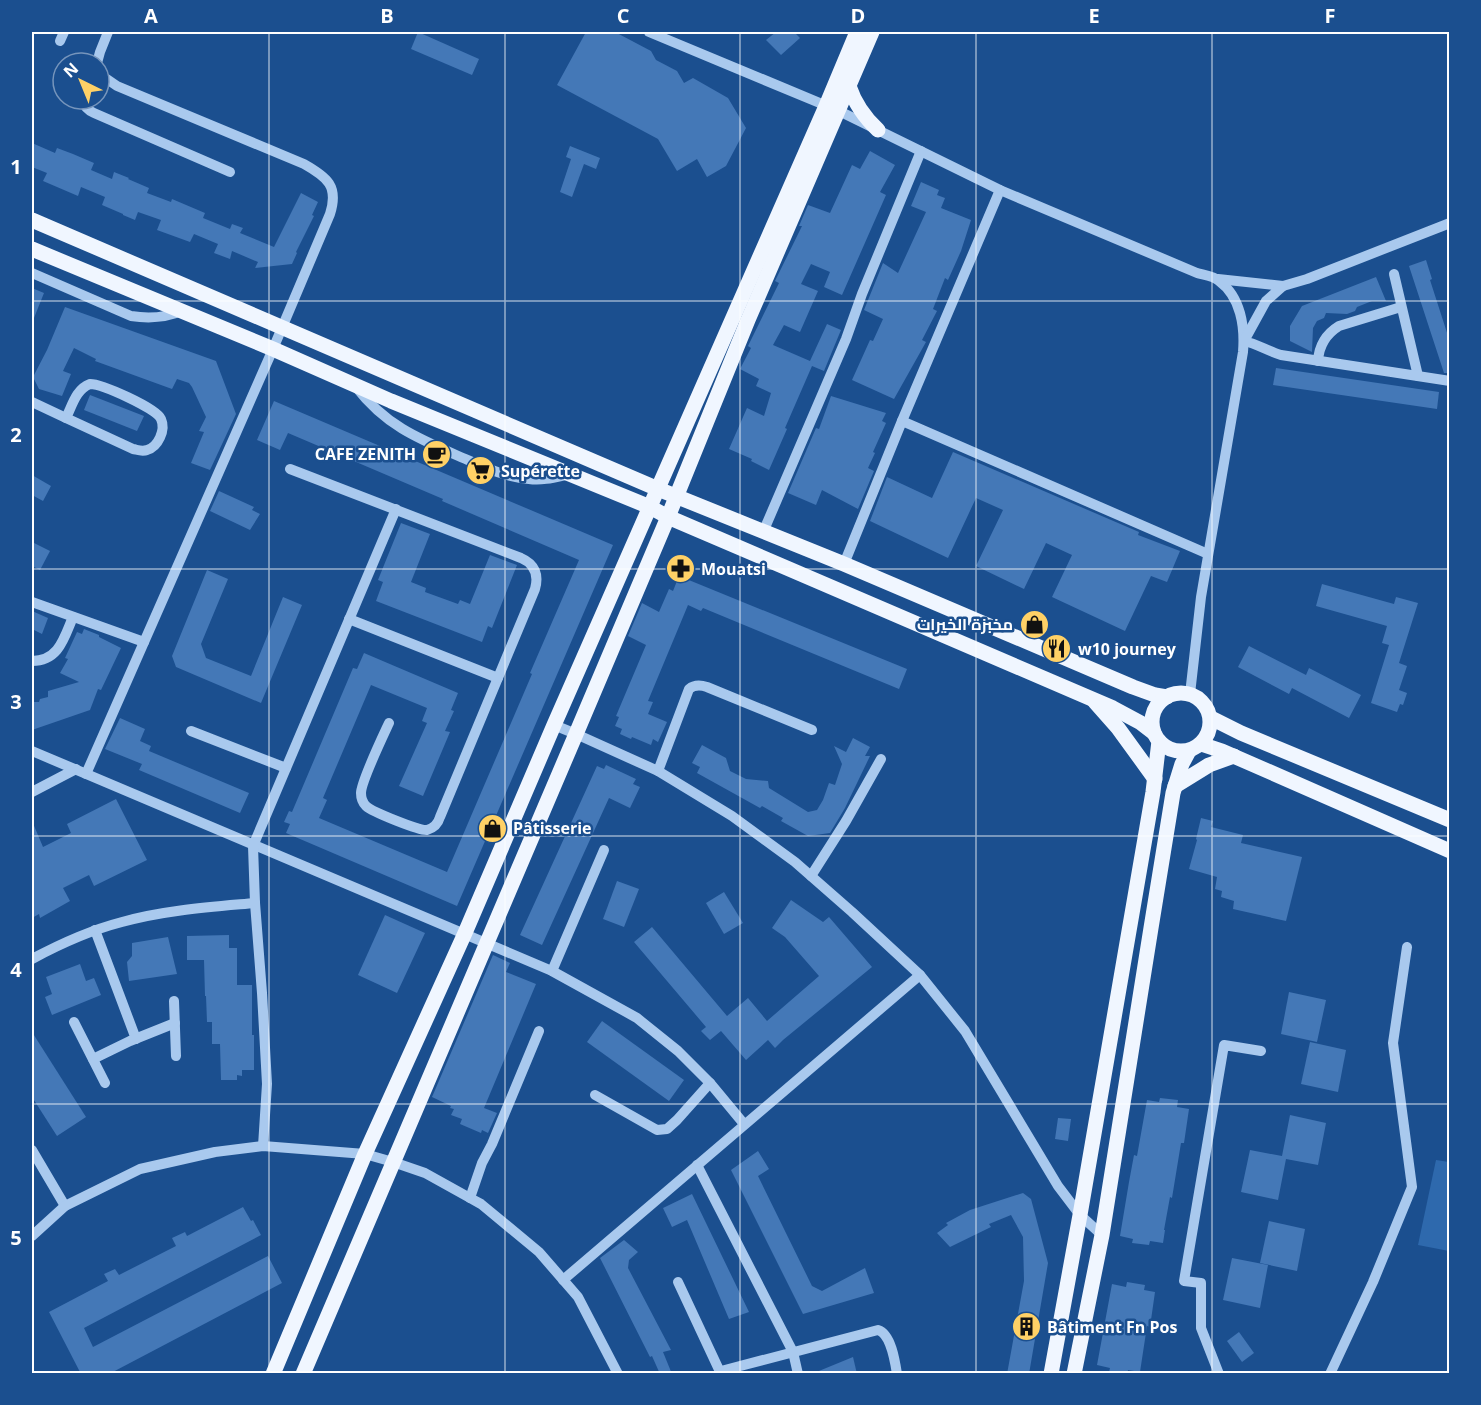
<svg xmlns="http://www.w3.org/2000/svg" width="1481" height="1405" viewBox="0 0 1481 1405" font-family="'Open Sans',Cairo,sans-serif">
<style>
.green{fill:#2e69ad}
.building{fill:#4478b7}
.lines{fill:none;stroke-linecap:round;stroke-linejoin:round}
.minor{stroke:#a9c9ee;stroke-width:10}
.major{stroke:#f0f6ff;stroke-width:15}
.grid{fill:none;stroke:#fff;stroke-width:1.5;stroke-opacity:0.55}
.labels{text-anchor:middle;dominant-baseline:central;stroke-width:5;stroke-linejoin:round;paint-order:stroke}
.poi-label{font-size:16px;font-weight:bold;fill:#fff;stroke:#1b4f8f;text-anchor:start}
.neatline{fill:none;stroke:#fff;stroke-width:2}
.grid-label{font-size:20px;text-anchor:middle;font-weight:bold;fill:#fff}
</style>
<rect width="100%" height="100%" fill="#1b4f8f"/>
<polygon class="green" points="1436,1160 1449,1162 1449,1251 1418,1245"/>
<g class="building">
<polygon points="418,32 479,59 472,75 411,49"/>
<polygon points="586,32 615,32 651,51 656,60 677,71 684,83 693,78 728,98 746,128 726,166 707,177 697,159 677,171 658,139 557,85"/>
<polygon points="776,32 794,32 800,38 781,55 766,40"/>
<polygon points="32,143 55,153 57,148 73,154 94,163 91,170 112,179 114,172 129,178 128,179 149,188 147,193 171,202 172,199 205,213 203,218 230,229 232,224 243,228 240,233 274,247 301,193 318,202 312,215 314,216 296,252 297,253 292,264 255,268 258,262 232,251 230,259 214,253 218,244 194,234 190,242 157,230 161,220 138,212 135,220 123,215 123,214 102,205 105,197 81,187 78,196 43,181 47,173 32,167"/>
<polygon points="570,146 600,158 596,169 584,164 572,197 560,192 571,159 566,157"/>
<polygon points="870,151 895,165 880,192 886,195 842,295 824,287 830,272 811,264 801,284 818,291 800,332 784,325 773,345 810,361 827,324 841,330 824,371 812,366 785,428 787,429 769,470 751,461 752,459 729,449 747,408 764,416 771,393 756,386 759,379 740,369 751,348 748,346 779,283 775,281 802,226 799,226 808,205 830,213 852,165 860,169"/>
<polygon points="921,182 939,190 937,195 945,198 941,208 971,220 961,251 948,280 945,278 933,309 937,311 922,340 926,342 894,399 852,380 870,340 873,341 883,319 864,310 883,263 898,273 926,212 911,206"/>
<polygon points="1426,260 1432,279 1430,280 1449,339 1449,373 1444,373 1409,266"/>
<polygon points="1376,277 1386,301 1372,301 1357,307 1355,311 1347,314 1326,313 1324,318 1317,321 1313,328 1312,352 1290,341 1290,326 1302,306"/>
<polygon points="32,288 44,293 32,323"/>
<polygon points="65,307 216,361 236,414 210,470 191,463 204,432 199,431 206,417 192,387 189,383 177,379 172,389 95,361 96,359 74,348 63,371 71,374 62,396 39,389 33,377 47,350"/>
<polygon points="1276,368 1439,392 1437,409 1273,385"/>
<polygon points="90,395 144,416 137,431 84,410"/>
<polygon points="831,396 886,413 882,421 886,423 873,452 875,453 868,468 874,471 858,509 822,490 816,505 788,493 816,428 819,429"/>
<polygon points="274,401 613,545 457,906 286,833 290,824 284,822 289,811 292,812 353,668 357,669 364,653 458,693 451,710 454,711 445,731 450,732 423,796 399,786 427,723 422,721 427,708 371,685 323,798 327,800 319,818 447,872 532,674 530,673 579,560 442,501 443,499 288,433 280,450 257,440"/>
<polygon points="953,452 1139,532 1138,535 1180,551 1167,582 1151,576 1125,631 1052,597 1072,555 1046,543 1024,589 976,566 1003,510 976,498 948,558 870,521 887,477 932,498"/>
<polygon points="32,475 51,486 43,501 32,495"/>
<polygon points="219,491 254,507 252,510 260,514 250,530 210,511"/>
<polygon points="401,523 430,534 411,582 426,588 425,592 458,604 460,600 470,604 490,555 517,565 492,628 488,626 482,642 376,601 383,582 378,580"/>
<polygon points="32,542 50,551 40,570 32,566"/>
<polygon points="207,570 228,579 201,644 206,658 251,676 283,597 302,605 261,703 176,667 172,656"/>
<polygon points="679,576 907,669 899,689 703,608 701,611 688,605 648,701 653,702 648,714 667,722 658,742 653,739 651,745 632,737 631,739 620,734 622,729 615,726 619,717 616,716 646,645 628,636 642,603 659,612 669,589 673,591"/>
<polygon points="1322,584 1394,604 1396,597 1418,603 1399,663 1407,666 1399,690 1407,693 1403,705 1400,704 1397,712 1371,703 1389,645 1382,643 1387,626 1316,606"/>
<polygon points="32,611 48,618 42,634 32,629"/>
<polygon points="84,629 99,635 99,637 121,648 101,690 98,689 90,710 32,730 32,702 39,702 40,699 48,697 48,691 79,682 60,673 68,659 65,658 77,632 82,634"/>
<polygon points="1249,646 1306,675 1309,668 1361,695 1349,718 1292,688 1289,694 1238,667"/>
<polygon points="120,718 145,729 140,741 151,746 149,751 249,793 240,813 139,770 142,764 105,749"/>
<polygon points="853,738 870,747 865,756 870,756 845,808 830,833 808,836 781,821 783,818 762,806 760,808 697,773 700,767 692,763 702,745 726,758 730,771 746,779 768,781 769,788 808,812 817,810 823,800 829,783 835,785 842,764 834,746 846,752"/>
<polygon points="606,765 636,779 633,784 640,787 630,808 609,798 542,945 520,935 597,766 604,769"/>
<polygon points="116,799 147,860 94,886 89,875 63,888 70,901 40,918 39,914 32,918 32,821 43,847 71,833 67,824"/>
<polygon points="1201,818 1213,821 1211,827 1243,835 1241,843 1302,857 1286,921 1233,909 1234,901 1221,897 1222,891 1215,889 1217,877 1189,869 1197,840 1196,839"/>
<polygon points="617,881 639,889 624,927 603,919"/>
<polygon points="724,892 743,923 724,934 706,903"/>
<polygon points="791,900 823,922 829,917 872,967 783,1040 775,1048 768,1040 746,1060 721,1031 710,1040 701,1031 706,1027 634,942 652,927 727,1016 748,998 767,1021 819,976 785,937 772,928"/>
<polygon points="385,915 425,933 397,993 358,975"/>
<polygon points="229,935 229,948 237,948 237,985 252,985 252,1035 254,1035 254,1070 242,1070 242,1076 237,1075 237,1080 221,1080 220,1044 212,1044 212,1022 207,1022 206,996 205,996 204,960 187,960 187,936"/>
<polygon points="168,937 177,974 129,981 127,962 132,956 132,943"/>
<polygon points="493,955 510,963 506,972 536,984 484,1108 497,1113 488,1133 482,1130 481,1133 460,1124 462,1119 451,1115 454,1109 450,1108 451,1106 432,1097"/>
<polygon points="80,964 86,981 94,978 101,995 52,1015 45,997 52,994 46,977"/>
<polygon points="1289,992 1326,1000 1317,1042 1281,1034"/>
<polygon points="602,1021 684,1080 669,1101 587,1042"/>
<polygon points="32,1032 86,1117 57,1136 32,1097"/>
<polygon points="1310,1042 1346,1050 1338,1092 1301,1084"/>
<polygon points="1160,1098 1178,1100 1177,1107 1189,1109 1184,1143 1181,1143 1172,1198 1170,1197 1164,1230 1165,1230 1163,1243 1150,1241 1149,1245 1132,1243 1133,1239 1120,1236 1129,1182 1134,1155 1137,1156 1147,1100 1159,1102"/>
<polygon points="1290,1115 1326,1123 1318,1165 1286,1159 1278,1200 1241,1192 1250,1150 1282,1156"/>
<polygon points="1058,1118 1071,1119 1068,1141 1055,1139"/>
<polygon points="758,1151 769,1169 758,1176 812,1286 822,1291 865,1268 874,1293 803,1314 731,1170"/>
<polygon points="1023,1193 1031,1199 1048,1263 1029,1374 1007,1374 1024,1281 1023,1237 1011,1215 989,1224 991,1227 950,1247 937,1233 948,1225 946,1223 970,1210"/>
<polygon points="692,1194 749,1312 729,1319 687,1220 672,1227 663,1208"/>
<polygon points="243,1207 251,1221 253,1220 261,1235 84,1328 93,1347 268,1256 282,1283 109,1374 81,1374 49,1312 108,1281 104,1274 115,1269 119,1275 176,1246 172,1238 185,1232 187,1236"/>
<polygon points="1269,1221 1305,1229 1297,1271 1260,1263"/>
<polygon points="624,1240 638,1252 629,1260 628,1268 671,1350 663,1352 672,1374 660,1374 652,1356 650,1357 600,1258"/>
<polygon points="1232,1258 1268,1265 1260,1308 1223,1300"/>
<polygon points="1127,1282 1145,1285 1144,1290 1155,1292 1150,1327 1147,1326 1140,1372 1128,1370 1127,1374 1120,1374 1109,1372 1110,1368 1097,1365 1112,1284 1126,1287"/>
<polygon points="1239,1332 1254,1353 1242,1362 1227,1341"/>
<polygon points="853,1357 857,1374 814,1374 814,1373"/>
</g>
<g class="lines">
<g class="minor">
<path d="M649 32 839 111 1000 190 1197 273C1204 275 1214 276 1219 281 1241 297 1245 327 1243 352L1201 597 1190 694"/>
<polyline points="60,41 64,32"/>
<polyline points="97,63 100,52 108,32"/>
<path d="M81 99C84 106 87 110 94 113L230 172"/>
<path d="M32 273 131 316C150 319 165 318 182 311"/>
<polyline points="1394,274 1418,376"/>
<polyline points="1218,279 1283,286 1307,279 1450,223"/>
<path d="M1283 286 1266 301 1244 341C1257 344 1268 351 1281 355L1450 381"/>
<path d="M1318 361C1319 345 1326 334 1339 326L1401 307"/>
<path d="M90 384C102 384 156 408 161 419 166 430 158 447 147 450 142 452 138 450 133 449L66 418C72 406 76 389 90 384Z"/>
<path d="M356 387C386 426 419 439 463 458 484 467 505 477 529 479 543 481 556 477 570 474"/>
<polyline points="32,402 66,418"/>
<polyline points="902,421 1208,554"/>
<path d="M290 469 521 558C535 564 539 575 535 589L440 817C438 824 434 828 427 830 420 831 372 812 366 806 363 803 361 798 361 793 361 782 383 736 389 723"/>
<polyline points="764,530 846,339 862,294 921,151"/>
<polyline points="844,564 902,421 1000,190"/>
<polyline points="32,602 144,642"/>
<polyline points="349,619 498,678"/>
<path d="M32 661C59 661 64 638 73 617"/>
<polyline points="554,725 576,734 658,771 732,816 795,862 852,912 920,975 965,1031 1058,1186 1080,1215 1102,1235"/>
<polyline points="191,731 286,768"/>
<polyline points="32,751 552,971 637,1018 678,1051 710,1083 744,1124"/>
<path d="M658 771 689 689C695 684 701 685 707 687L812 730"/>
<path d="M86 774 273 349 330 214C339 186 327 177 304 164L117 86 101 75 99 70"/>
<polyline points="32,792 76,769"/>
<polyline points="811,876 846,821 881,759"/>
<polyline points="95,930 136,1039"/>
<path d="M32 959C60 944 91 930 122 922 165 910 211 907 255 903"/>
<polyline points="552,971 604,850"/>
<polyline points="174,1001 176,1056"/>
<polyline points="74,1022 105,1083"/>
<polyline points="93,1059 130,1041 175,1023"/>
<polyline points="595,1095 657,1130 667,1129 677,1120 710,1083"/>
<polyline points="263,1146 267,1084 262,993 255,903 253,846 396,509"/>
<polyline points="32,1150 65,1206"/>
<polyline points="697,1165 793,1352 798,1374"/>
<polyline points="470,1198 482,1163 492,1144 539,1031"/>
<polyline points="32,1236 65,1206 140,1169 215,1152 263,1146 365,1154 393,1162 425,1173 470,1198 481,1204 539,1252 578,1297 618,1374"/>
<polyline points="563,1280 920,975"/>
<polyline points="678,1282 721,1374"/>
<path d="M721 1371 878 1330C891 1334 895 1361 897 1374"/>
<polyline points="1219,1374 1201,1328 1201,1283 1184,1281 1224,1045 1261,1051"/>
<polyline points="1330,1374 1373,1282 1412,1187 1393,1043 1407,947"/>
</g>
<g class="major">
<path d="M849 86C855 104 864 117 878 130"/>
<polyline points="32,220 658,489 844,564 1133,687 1155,695 1167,697"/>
<polyline points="32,249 273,349 391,401 650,507 668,517 1113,708 1141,723 1154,733"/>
<circle cx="1181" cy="722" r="29"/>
<polyline points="1095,702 1118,728 1155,779"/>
<polyline points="1211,718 1241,733 1450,820"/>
<polyline points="1201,744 1222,751 1450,851"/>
<polyline points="1175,786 1209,765 1234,756"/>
<polyline points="273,1374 365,1154 465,933 554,725 826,106 857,32"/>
<polyline points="303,1374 576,734 668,517 748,320 872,32"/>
<polyline points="1051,1374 1080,1215 1153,792 1159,741"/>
<polyline points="1074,1374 1102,1235 1151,928 1173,793 1182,764 1189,751"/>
</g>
</g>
<path class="grid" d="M269 32V1374M505 32V1374M740 32V1374M976 32V1374M1212 32V1374M32 301H1450M32 569H1450M32 836H1450M32 1104H1450"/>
<defs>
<symbol id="cafe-disc" viewBox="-11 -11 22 22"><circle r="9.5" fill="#ffd166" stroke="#1b4f8f"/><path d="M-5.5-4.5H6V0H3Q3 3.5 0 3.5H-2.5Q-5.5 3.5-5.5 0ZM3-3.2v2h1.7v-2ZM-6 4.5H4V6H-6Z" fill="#111"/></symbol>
<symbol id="supermarket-disc" viewBox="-11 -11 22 22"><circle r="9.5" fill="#ffd166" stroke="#1b4f8f"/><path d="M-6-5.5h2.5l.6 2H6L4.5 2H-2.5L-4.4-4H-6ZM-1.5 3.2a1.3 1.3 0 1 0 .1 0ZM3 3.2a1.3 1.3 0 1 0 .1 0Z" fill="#111"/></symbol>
<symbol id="pharmacy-disc" viewBox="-11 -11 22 22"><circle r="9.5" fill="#ffd166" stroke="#1b4f8f"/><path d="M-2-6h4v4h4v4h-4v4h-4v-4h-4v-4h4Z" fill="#111"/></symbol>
<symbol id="shop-disc" viewBox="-11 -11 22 22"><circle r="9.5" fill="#ffd166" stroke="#1b4f8f"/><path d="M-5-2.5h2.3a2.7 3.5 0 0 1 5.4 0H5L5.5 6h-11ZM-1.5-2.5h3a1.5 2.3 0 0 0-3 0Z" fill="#111"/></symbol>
<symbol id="restaurant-disc" viewBox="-11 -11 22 22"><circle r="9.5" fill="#ffd166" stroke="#1b4f8f"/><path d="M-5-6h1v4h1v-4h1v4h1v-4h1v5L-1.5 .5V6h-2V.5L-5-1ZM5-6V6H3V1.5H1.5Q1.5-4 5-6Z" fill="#111"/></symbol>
<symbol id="building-disc" viewBox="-11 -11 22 22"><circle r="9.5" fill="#ffd166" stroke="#1b4f8f"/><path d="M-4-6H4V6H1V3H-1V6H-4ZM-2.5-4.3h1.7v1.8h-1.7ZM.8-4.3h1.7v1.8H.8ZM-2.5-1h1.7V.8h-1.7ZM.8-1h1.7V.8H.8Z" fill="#111"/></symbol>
</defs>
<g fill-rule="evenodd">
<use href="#cafe-disc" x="420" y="438" width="33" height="33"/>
<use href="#supermarket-disc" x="464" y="454" width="33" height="33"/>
<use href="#pharmacy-disc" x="664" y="552" width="33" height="33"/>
<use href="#shop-disc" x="1018" y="608" width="33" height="33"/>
<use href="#restaurant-disc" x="1040" y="632" width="33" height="33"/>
<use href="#shop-disc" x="476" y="812" width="33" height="33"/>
<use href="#building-disc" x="1010" y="1310" width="33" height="33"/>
</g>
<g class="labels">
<g class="poi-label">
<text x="416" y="454" text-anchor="end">CAFE ZENITH</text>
<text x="501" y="471">Supérette</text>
<text x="701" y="569">Mouatsi</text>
<text x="1013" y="624" text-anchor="end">مخبزة الخيرات</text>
<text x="1078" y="649">w10 journey</text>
<text x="513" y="828">Pâtisserie</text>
<text x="1047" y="1327">Bâtiment Fn Pos</text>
</g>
</g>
<rect width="1481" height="1405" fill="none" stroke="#1b4f8f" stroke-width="66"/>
<g transform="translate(81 81) rotate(317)"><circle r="28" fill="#1b4f8f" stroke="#7695bc" stroke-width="1.5"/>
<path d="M0-4.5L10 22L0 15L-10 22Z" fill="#ffd166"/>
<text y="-9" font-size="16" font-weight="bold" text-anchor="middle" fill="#ffffff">N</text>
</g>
<rect x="33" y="33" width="1415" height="1339" class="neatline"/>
<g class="grid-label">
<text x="151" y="23">A</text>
<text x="387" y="23">B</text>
<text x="623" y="23">C</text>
<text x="858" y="23">D</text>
<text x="1094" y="23">E</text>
<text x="1330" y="23">F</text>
<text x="16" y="174">1</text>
<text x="16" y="442">2</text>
<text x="16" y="709">3</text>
<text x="16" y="977">4</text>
<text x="16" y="1245">5</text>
</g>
</svg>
